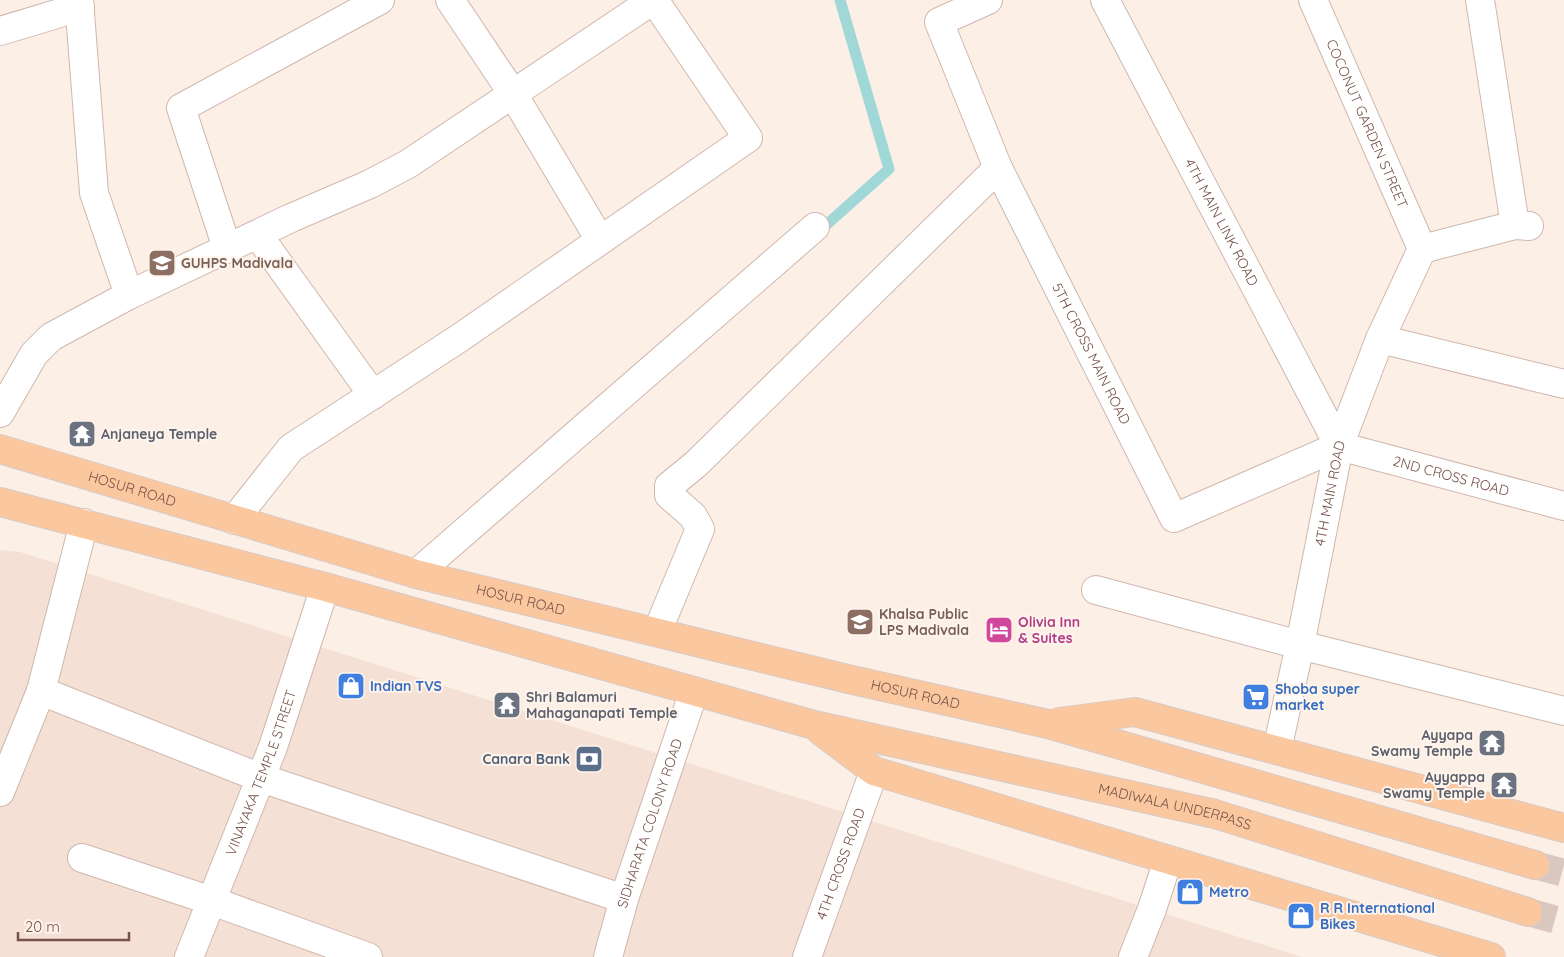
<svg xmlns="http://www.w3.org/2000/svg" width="1564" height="957" viewBox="0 0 1564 957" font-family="Quicksand,sans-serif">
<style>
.residential{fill:#f4e0d4}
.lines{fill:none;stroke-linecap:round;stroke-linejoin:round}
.stream{stroke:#a0d8d7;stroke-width:11}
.primary-tunnel{stroke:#dac8bf;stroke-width:28;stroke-dasharray:28 14;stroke-linecap:butt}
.minor-casing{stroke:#d0b7ae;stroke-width:30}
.tertiary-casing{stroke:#d0b7ae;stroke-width:30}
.primary-casing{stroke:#d6cbc9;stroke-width:30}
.minor{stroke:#fff;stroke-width:28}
.tertiary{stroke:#fff;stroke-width:28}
.primary{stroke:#fbc79e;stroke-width:28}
.labels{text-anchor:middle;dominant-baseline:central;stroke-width:4;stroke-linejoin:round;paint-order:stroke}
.street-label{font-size:14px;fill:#76524a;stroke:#fff4ec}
.education-label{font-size:14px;font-weight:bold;fill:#785e54;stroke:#fff4ec;text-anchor:start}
.worship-label{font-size:14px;font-weight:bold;fill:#5b616d;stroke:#fff4ec;text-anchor:start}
.hotel-label{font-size:14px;font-weight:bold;fill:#b23c85;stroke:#fff4ec;text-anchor:start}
.shop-label{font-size:14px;font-weight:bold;fill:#366cbe;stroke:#fff4ec;text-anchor:start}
.service-label{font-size:14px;font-weight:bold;fill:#4e5e75;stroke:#fff4ec;text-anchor:end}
</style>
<rect width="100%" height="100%" fill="#fcefe6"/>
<polygon class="residential" points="0,550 20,552 1302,957 0,957"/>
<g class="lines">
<polyline class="stream" points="816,234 889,169 840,0"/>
<g class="primary-tunnel">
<polyline points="1535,865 1564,873"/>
<polyline points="1528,912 1564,922"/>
</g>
<defs>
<g id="minor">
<polyline points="450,0 513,94 600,240"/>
<path id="s1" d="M988 0 939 22 998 168 1174 518 1339 446"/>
<path id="s2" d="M1105 0 1339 446"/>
<path id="s3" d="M1313 0 1422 249"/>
<polyline points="1480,0 1515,225"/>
<polyline points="0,31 80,7"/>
<polyline points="258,235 373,395"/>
<polyline points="227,248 181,108 380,0"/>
<polyline points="1422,249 1515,225 1529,226"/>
<polyline points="129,295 291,218 370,184 408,164 653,0"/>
<polyline points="1380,339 1564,384"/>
<path id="s4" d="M1339 446 1564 506"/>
<polyline points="234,520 291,448 461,337 748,138 654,0"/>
<polyline points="416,574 815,227"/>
<polyline points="1096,590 1300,645 1564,711"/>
<polyline points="657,632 700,529 693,516 669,495 669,486 696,464 998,168"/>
<polyline points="41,691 261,778 624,899"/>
<path id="s5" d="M1277 750 1300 645 1339 446 1380 339 1422 249"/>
<polyline points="0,792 41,691 84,523"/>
<polyline points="82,858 212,901 368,957"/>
<path id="s6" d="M189 957 273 747 325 587"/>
<path id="s7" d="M608 957 624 899 694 691"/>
<path id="s8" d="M807 957 874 771"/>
<polyline points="1133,957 1152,909 1168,860"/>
</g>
<polyline id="tertiary" points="0,413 34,354 51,337 129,295 94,193 79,0"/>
<g id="primary">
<path id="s9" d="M0 449 416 574 848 679 1048 724 1535 865"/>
<path id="s10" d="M0 502 325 587 814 725 1215 814 1528 912"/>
<polyline points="1059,722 1135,712 1564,828"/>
<polyline points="821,731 874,771 1491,957"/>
</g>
</defs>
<use href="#minor" class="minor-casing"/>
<use href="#tertiary" class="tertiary-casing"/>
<use href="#primary" class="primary-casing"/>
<use href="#minor" class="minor"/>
<use href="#tertiary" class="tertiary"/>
<use href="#primary" class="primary"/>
</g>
<defs>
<symbol id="school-square" viewBox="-11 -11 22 22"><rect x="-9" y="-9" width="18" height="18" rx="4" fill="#8d6e63" stroke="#fff4ec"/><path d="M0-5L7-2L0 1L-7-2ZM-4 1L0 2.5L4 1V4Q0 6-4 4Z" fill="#fff"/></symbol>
<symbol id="temple-square" viewBox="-11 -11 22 22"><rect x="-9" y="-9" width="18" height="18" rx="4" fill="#6b7280" stroke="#fff4ec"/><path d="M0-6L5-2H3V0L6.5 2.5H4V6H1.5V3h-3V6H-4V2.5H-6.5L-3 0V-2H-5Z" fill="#fff"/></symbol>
<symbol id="hotel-square" viewBox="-11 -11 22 22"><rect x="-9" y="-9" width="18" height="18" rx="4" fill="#d1479c" stroke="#fff4ec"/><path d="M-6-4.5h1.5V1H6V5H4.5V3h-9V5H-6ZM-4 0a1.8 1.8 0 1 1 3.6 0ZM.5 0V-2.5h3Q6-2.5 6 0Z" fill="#fff"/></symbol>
<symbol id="shop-square" viewBox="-11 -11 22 22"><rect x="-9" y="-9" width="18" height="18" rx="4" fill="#3f7fe0" stroke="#fff4ec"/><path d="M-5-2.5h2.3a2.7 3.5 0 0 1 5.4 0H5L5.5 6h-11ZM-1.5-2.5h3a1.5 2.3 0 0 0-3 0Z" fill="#fff"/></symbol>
<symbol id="supermarket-square" viewBox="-11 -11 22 22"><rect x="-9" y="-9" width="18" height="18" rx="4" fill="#3f7fe0" stroke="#fff4ec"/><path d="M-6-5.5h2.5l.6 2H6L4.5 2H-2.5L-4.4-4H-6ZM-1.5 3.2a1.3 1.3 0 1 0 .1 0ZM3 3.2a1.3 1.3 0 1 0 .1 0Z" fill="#fff"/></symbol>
<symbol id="bank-square" viewBox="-11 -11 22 22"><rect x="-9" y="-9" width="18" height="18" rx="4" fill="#5c6f8a" stroke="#fff4ec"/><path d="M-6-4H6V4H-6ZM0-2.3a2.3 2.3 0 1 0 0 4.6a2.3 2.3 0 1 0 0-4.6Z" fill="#fff"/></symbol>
</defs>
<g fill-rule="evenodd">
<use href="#school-square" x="146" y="247" width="32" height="32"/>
<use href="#temple-square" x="66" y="418" width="32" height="32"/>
<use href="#school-square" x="844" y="606" width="32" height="32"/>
<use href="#hotel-square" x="983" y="614" width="32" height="32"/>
<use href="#shop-square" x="335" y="670" width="32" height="32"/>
<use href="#supermarket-square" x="1240" y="681" width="32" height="32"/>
<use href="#temple-square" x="491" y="689" width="32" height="32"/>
<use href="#temple-square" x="1476" y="727" width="32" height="32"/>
<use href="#bank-square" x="573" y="743" width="32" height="32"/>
<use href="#temple-square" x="1488" y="769" width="32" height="32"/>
<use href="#shop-square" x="1174" y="876" width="32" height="32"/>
<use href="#shop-square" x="1285" y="900" width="32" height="32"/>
</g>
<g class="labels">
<g class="street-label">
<text stroke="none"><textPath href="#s3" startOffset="135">COCONUT GARDEN STREET</textPath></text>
<text stroke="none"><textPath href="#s2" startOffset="251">4TH MAIN LINK ROAD</textPath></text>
<text stroke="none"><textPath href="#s1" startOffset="419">5TH CROSS MAIN ROAD</textPath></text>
<text stroke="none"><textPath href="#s4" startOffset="116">2ND CROSS ROAD</textPath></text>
<text stroke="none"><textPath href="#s9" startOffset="138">HOSUR ROAD</textPath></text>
<text stroke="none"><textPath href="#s5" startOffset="262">4TH MAIN ROAD</textPath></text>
<text stroke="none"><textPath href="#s9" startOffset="542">HOSUR ROAD</textPath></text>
<text stroke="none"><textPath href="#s9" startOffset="948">HOSUR ROAD</textPath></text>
<text stroke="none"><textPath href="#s6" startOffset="198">VINAYAKA TEMPLE STREET</textPath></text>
<text stroke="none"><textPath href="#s10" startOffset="1214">MADIWALA UNDERPASS</textPath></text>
<text stroke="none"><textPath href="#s7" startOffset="140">SIDHARATA COLONY ROAD</textPath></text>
<text stroke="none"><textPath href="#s8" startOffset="99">4TH CROSS ROAD</textPath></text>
</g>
<g class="education-label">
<text x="181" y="263">GUHPS Madivala</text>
<text x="879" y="614">Khalsa Public<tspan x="879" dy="16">LPS Madivala</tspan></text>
</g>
<g class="worship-label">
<text x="101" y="434">Anjaneya Temple</text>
<text x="526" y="697">Shri Balamuri<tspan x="526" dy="16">Mahaganapati Temple</tspan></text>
<text x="1473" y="735" text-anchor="end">Ayyapa<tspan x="1473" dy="16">Swamy Temple</tspan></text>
<text x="1485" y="777" text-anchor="end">Ayyappa<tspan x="1485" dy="16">Swamy Temple</tspan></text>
</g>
<g class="hotel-label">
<text x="1018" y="622">Olivia Inn<tspan x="1018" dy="16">&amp; Suites</tspan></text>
</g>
<g class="shop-label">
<text x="370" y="686">Indian TVS</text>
<text x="1275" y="689">Shoba super<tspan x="1275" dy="16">market</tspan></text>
<text x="1209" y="892">Metro</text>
<text x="1320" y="908">R R International<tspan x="1320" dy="16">Bikes</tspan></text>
</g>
<g class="service-label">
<text x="570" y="759">Canara Bank</text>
</g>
</g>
<path d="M18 932v8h111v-8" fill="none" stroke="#76524a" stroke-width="2.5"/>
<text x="25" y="932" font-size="15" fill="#76524a" stroke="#fff4ec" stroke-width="4" paint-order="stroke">20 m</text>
</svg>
